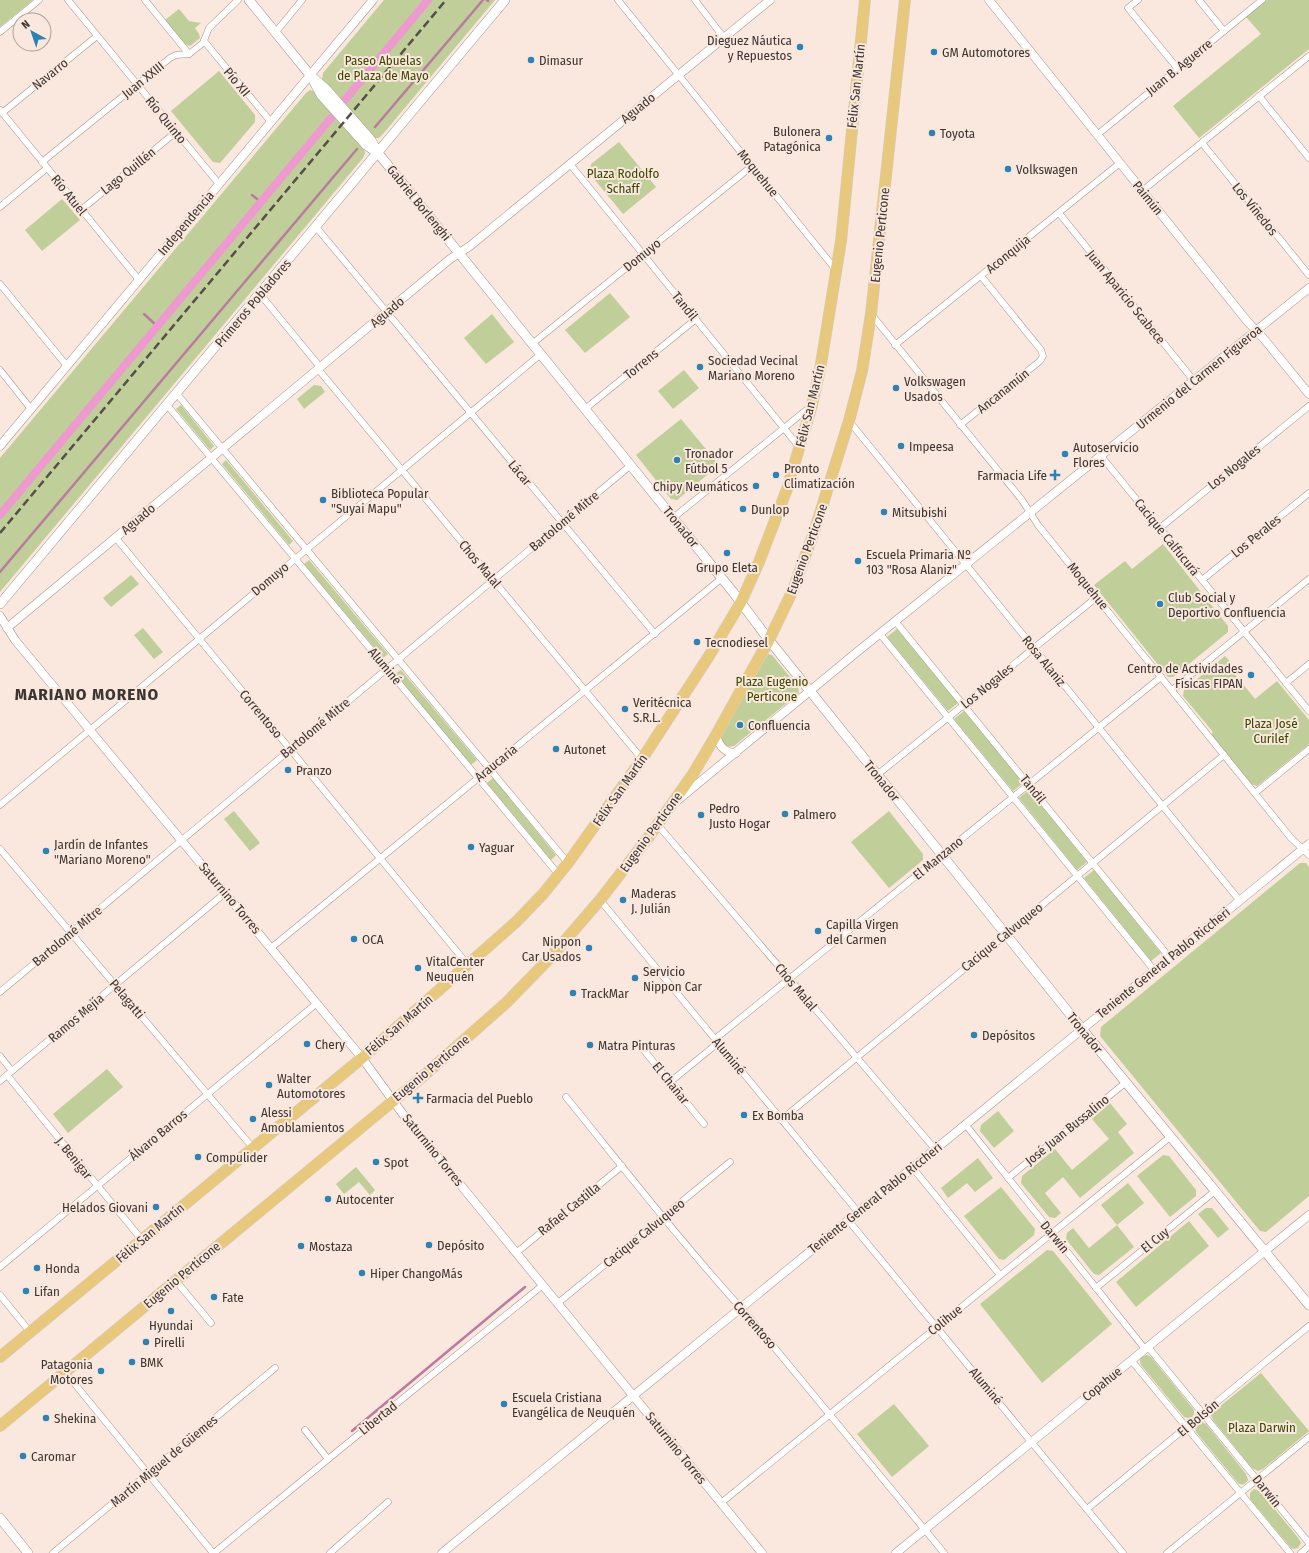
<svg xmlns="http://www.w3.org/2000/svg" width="1309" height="1553" viewBox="0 0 1309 1553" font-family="'Fira Sans Condensed',sans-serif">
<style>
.green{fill:#c0ce99}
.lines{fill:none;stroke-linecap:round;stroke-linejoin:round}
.stream{stroke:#b97ba0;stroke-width:2.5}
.canal{stroke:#ee99cf;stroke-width:8}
.minor-casing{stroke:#a7958c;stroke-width:7}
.tertiary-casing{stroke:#a7958c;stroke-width:9}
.secondary-casing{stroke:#a7958c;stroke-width:10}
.trunk-casing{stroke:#d0cfce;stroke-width:12}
.minor{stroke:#fff;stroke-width:6}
.tertiary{stroke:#fff;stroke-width:8}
.secondary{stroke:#fff;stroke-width:9}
.trunk{stroke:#e8c87c;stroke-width:11}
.rail{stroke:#574e4a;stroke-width:2.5;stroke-dasharray:8 4;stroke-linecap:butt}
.poi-dot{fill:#2d82b1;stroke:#fae7dd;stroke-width:1.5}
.labels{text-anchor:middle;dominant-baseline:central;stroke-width:4;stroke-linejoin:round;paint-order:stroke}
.poi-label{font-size:13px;fill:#3c3531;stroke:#fae7dd;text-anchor:start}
.park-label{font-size:13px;fill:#3c4800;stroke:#fae7dd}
.street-label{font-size:13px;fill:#3c3531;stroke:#fae7dd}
.district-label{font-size:17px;font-weight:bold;letter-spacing:1px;fill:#3c3531;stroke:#fae7dd}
</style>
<rect width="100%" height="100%" fill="#fae7dd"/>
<g class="green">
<polygon points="0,0 33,0 0,27"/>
<polygon points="384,0 495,0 383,134 379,138 375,138 322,80 323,73"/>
<polygon points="1267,0 1309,0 1309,49 1199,138 1173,106 1261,34 1246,17"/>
<polygon points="179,9 189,21 201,23 195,28 199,34 200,38 190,46 185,44 165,20"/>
<polygon points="219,71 255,115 255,122 220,163 213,162 171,111"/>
<polygon points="310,90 315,92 364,149 365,153 363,158 0,592 0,458 306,93"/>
<polygon points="619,142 656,187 623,214 590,174 591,164"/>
<polygon points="62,199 80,220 42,251 25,230"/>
<polygon points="610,293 630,317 585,353 565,330"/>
<polygon points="492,314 514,342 486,364 464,338"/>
<polygon points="684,370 699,388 673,409 658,391"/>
<polygon points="314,385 321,386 325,392 304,409 297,399"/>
<polygon points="181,405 214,446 210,450 176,409"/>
<polygon points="681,419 719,465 677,500 671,499 636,455"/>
<polygon points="226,460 293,541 289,545 222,464"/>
<polygon points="1163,544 1228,626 1228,632 1173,677 1168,677 1094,585 1125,561 1132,569"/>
<polygon points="309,560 388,654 383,658 304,564"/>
<polygon points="131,575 139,584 111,607 103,598"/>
<polygon points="143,628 163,652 154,659 134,635"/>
<polygon points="897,629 958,703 948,711 887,637"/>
<polygon points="768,654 772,655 798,687 799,693 734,746 727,747 724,744 721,737"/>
<polygon points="1225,656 1232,664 1229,667 1255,699 1277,681 1309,720 1309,744 1257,786 1251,784 1211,735 1213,732 1183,696 1184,690"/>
<polygon points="401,670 477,760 471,765 395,674"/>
<polygon points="964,711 1023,783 1013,791 954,719"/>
<polygon points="493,778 556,855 551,860 487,783"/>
<polygon points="1029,790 1087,862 1077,870 1019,798"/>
<polygon points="234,811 260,843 250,851 224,819"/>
<polygon points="889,811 923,854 923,860 889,888 851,842"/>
<polygon points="1300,863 1306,863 1309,867 1309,1196 1266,1232 1260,1231 1100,1036 1101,1027"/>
<polygon points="1094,870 1161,953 1151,961 1084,878"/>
<polygon points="107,1069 123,1087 68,1133 53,1114"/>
<polygon points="1110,1103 1127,1124 1118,1132 1134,1153 1080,1198 1063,1177 1045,1193 1061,1213 1055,1218 1049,1217 1021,1183 1022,1176 1055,1149 1072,1170 1109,1139 1092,1119"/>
<polygon points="998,1111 1014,1131 994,1148 980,1131 981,1125"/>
<polygon points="1163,1155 1169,1156 1196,1190 1196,1196 1170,1217 1137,1176"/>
<polygon points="978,1158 993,1178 975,1192 967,1183 948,1198 941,1188"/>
<polygon points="356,1167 375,1190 370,1195 359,1182 344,1194 336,1184"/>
<polygon points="1128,1183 1144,1203 1117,1225 1134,1247 1099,1275 1094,1274 1066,1239 1067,1233 1073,1228 1089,1248 1117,1225 1101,1205"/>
<polygon points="1001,1187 1035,1229 1034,1235 1004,1260 999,1259 964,1216"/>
<polygon points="1206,1208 1212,1208 1229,1229 1218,1238 1198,1214"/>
<polygon points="1189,1221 1209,1246 1136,1307 1116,1282"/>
<polygon points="1047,1250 1053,1251 1112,1324 1042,1383 980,1304"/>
<polygon points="1147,1355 1151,1357 1194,1410 1194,1414 1192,1417 1188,1418 1184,1417 1141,1365 1140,1361 1141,1357"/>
<polygon points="1261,1373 1309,1431 1263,1469 1258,1471 1252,1468 1213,1420 1211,1415 1213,1412"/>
<polygon points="894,1404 929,1446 892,1477 857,1434"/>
<path d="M1200 1422 1206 1424 1246 1474 1248 1480C1246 1484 1242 1486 1238 1483L1196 1432 1195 1426Z"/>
<polygon points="1254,1489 1260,1491 1299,1539 1301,1543 1298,1548 1294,1549 1291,1548 1250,1499 1250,1493"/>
</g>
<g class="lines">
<g class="stream">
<polyline points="487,0 488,1"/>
<polyline points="375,127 483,0"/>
<polyline points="252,195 261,202"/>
<polyline points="144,314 157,326"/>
<polyline points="0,572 357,149"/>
<polyline points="352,1431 525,1287"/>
</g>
<g class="canal">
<polyline points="345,100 428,0"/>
<polyline points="0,515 331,118"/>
</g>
<defs>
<g id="minor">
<polyline points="68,0 219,184"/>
<polyline points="145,0 189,54"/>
<polyline points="618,0 836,270"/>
<polyline points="695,0 724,38"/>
<polyline points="1138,0 1128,8 1178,69"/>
<polyline points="1199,0 1224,31"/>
<polyline points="0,32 39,0"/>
<polyline points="275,33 302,0"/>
<polyline points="204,41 271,122"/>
<polyline points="1259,96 1309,158"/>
<polyline points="0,110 139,280"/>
<polyline points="2,113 97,36"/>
<polyline points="1097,135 1262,0"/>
<polyline points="1202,143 1309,275"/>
<polyline points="42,162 170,58 176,55 189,54 203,43 209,28 238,0"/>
<polyline points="570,164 800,448"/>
<polyline points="1142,191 1309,56"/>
<polyline points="0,207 47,168"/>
<polyline points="81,210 176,132"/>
<polyline points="1059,213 1194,381"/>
<polyline points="316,227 655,634"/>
<polyline points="0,284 67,366"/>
<polyline points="260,294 320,367"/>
<polyline points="871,314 1022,500 1038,525 1291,838 1309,855"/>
<polyline points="532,344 752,166"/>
<polyline points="895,345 1120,163"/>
<polyline points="318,369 642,759"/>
<polyline points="0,370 31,409"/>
<polyline points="177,394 568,863"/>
<polyline points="167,405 559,875"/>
<polyline points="585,409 696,319"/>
<polyline points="849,421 1240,901"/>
<polyline points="960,425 1040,361 1043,356 1041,350 981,276"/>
<polyline points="1101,456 1309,711"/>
<polyline points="673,518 810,407"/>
<polyline points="1160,528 1309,406"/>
<polyline points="116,538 468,965"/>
<polyline points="1202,580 1309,493"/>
<polyline points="895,621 1170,958"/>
<polyline points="880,634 1154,970"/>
<polyline points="1286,683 1309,664"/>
<polyline points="1172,690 1309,579"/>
<polyline points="877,775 1097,597"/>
<polyline points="1255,793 1309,749"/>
<polyline points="0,805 541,354"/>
<polyline points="657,824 935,1149"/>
<polyline points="0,849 253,1148"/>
<polyline points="600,900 858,1212"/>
<polyline points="271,948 722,578"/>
<polyline points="0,992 631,465"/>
<polyline points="715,1039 1161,677"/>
<polyline points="638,1043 704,1124"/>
<polyline points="0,1056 12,1071"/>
<polyline points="7,1075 142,1240"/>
<polyline points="0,1081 225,893"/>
<polyline points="670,1082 718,1043"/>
<path d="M566 1097C626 1171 685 1247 750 1318L944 1553"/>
<polyline points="781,1120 1224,755"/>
<polyline points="965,1124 1145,1349"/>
<polyline points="912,1167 1000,1275"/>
<polyline points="1008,1178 1125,1083"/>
<polyline points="848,1220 1123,1553"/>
<polyline points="516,1253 622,1166"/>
<polyline points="0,1267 317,1003"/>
<polyline points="176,1281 211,1323"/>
<polyline points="1096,1288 1215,1191"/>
<polyline points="0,1295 30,1332"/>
<polyline points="558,1303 730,1162"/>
<polyline points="1148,1347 1309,1543"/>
<polyline points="1131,1360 1290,1553"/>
<polyline points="65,1372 213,1553"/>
<polyline points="305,1430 328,1459"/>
<polyline points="721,1503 1170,1137"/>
<polyline points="1087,1509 1309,1326"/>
<polyline points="53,1553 275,1368"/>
<polyline points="214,1553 338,1451 543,1285"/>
<polyline points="330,1553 388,1502"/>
<polyline points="1167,1553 1309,1437"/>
<polyline points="1301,1553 1309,1546"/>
</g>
<g id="tertiary">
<polyline points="989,0 1247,321 1264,339 1309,394"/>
<polyline points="0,446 373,0"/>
<polyline points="0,616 15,640 362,1058 405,1117 762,1553"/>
<polyline points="7,628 450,259 470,246 770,0"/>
<path d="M716 735C719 746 724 753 736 753"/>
<polyline points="678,800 857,652 1309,288"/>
<polyline points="442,1553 633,1396 1309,844"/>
<polyline points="896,1553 1309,1215"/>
</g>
<g id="secondary">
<polyline points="249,0 310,75 326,89 371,140 378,153 733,592 769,640 1082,1029 1309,1305"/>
<polyline points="313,80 321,95 366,145 378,153"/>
<polyline points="0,604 505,0"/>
<polyline points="0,1518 28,1553"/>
</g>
<g id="trunk">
<polyline points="0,1357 362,1058 516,922 543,894 568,863 642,759 709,656 741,602 759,562 787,489 812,405 821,364 841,241 865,0"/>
<polyline points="0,1426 421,1078 506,1003 550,958 600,900 648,838 693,774 716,735 769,640 793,590 815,529 849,421 862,371 871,314 905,0"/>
</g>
</defs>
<use href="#minor" class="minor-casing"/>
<use href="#tertiary" class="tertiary-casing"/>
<use href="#secondary" class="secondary-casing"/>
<use href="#trunk" class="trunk-casing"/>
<use href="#minor" class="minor"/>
<use href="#tertiary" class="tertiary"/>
<use href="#secondary" class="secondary"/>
<use href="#trunk" class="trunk"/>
<polyline class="rail" points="0,533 446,0"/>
</g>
<g class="poi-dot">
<circle cx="800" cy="47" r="4"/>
<circle cx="934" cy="52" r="4"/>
<circle cx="531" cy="60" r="4"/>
<circle cx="932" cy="133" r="4"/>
<circle cx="829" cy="138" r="4"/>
<circle cx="1008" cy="169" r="4"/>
<circle cx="700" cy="367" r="4"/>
<circle cx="896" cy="388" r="4"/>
<circle cx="901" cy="446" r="4"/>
<circle cx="1065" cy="454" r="4"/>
<circle cx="677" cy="460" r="4"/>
<circle cx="776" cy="475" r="4"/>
<path d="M1053 469h4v4h4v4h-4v4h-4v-4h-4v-4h4z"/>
<circle cx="756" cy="486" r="4"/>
<circle cx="323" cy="500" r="4"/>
<circle cx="743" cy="509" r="4"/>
<circle cx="884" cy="512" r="4"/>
<circle cx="727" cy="553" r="4"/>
<circle cx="858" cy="561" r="4"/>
<circle cx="1160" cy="604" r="4"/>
<circle cx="697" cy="642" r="4"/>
<circle cx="1251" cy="675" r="4"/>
<circle cx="625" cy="709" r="4"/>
<circle cx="740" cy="725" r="4"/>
<circle cx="556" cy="749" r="4"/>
<circle cx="288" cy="770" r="4"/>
<circle cx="785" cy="814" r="4"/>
<circle cx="701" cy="815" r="4"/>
<circle cx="471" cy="847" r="4"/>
<circle cx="46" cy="851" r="4"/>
<circle cx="623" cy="900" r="4"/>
<circle cx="818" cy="931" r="4"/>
<circle cx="354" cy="939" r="4"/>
<circle cx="589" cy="948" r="4"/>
<circle cx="418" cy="968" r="4"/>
<circle cx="635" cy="978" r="4"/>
<circle cx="573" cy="993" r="4"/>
<circle cx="974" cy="1035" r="4"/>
<circle cx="307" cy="1044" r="4"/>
<circle cx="590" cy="1045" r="4"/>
<circle cx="269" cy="1085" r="4"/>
<path d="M416 1092h4v4h4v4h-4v4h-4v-4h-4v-4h4z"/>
<circle cx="744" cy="1115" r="4"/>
<circle cx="253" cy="1119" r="4"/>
<circle cx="198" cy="1157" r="4"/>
<circle cx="376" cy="1162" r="4"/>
<circle cx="328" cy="1199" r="4"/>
<circle cx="156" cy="1207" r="4"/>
<circle cx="429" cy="1245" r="4"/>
<circle cx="301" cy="1246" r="4"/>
<circle cx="37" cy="1268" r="4"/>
<circle cx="362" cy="1273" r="4"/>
<circle cx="26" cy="1291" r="4"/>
<circle cx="214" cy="1297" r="4"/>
<circle cx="171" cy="1311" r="4"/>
<circle cx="146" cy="1342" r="4"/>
<circle cx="132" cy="1362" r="4"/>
<circle cx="101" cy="1371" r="4"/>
<circle cx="504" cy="1404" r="4"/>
<circle cx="46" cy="1418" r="4"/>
<circle cx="23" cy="1456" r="4"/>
</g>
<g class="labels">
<g class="poi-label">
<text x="792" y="40" text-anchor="end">Dieguez Náutica<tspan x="792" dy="15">y Repuestos</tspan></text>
<text x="942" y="52">GM Automotores</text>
<text x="539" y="60">Dimasur</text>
<text x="821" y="131" text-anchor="end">Bulonera<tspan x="821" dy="15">Patagónica</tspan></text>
<text x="940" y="133">Toyota</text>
<text x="1016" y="169">Volkswagen</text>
<text x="708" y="360">Sociedad Vecinal<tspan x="708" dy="15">Mariano Moreno</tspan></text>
<text x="904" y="381">Volkswagen<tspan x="904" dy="15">Usados</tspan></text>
<text x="909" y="446">Impeesa</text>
<text x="1073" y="447">Autoservicio<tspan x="1073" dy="15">Flores</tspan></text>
<text x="685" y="453">Tronador<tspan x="685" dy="15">Fútbol 5</tspan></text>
<text x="784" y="468">Pronto<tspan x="784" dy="15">Climatización</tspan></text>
<text x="1047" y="475" text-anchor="end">Farmacia Life</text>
<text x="748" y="486" text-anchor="end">Chipy Neumáticos</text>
<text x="331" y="493">Biblioteca Popular<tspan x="331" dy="15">"Suyai Mapu"</tspan></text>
<text x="751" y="509">Dunlop</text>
<text x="892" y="512">Mitsubishi</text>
<text x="866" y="554">Escuela Primaria Nº<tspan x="866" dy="15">103 "Rosa Alaniz"</tspan></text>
<text x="727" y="567" text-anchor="middle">Grupo Eleta</text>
<text x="1168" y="597">Club Social y<tspan x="1168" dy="15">Deportivo Confluencia</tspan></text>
<text x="705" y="642">Tecnodiesel</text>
<text x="1243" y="668" text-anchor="end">Centro de Actividades<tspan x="1243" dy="15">Físicas FIPAN</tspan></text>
<text x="633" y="702">Veritécnica<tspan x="633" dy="15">S.R.L.</tspan></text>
<text x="748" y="725">Confluencia</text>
<text x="564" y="749">Autonet</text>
<text x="296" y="770">Pranzo</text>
<text x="709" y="808">Pedro<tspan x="709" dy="15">Justo Hogar</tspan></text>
<text x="793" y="814">Palmero</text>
<text x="54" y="844">Jardín de Infantes<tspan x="54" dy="15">"Mariano Moreno"</tspan></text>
<text x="479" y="847">Yaguar</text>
<text x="631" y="893">Maderas<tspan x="631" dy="15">J. Julián</tspan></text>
<text x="826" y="924">Capilla Virgen<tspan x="826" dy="15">del Carmen</tspan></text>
<text x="362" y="939">OCA</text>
<text x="581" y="941" text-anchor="end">Nippon<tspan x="581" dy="15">Car Usados</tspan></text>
<text x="426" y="961">VitalCenter<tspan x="426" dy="15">Neuquén</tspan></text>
<text x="643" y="971">Servicio<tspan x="643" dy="15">Nippon Car</tspan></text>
<text x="581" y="993">TrackMar</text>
<text x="982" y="1035">Depósitos</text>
<text x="315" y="1044">Chery</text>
<text x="598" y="1045">Matra Pinturas</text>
<text x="277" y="1078">Walter<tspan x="277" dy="15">Automotores</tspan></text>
<text x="426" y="1098">Farmacia del Pueblo</text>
<text x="261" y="1112">Alessi<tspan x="261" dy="15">Amoblamientos</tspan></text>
<text x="752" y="1115">Ex Bomba</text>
<text x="206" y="1157">Compulider</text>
<text x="384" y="1162">Spot</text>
<text x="336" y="1199">Autocenter</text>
<text x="148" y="1207" text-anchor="end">Helados Giovani</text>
<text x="437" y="1245">Depósito</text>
<text x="309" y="1246">Mostaza</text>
<text x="45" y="1268">Honda</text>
<text x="370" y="1273">Hiper ChangoMás</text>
<text x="34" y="1291">Lifan</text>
<text x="222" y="1297">Fate</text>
<text x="171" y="1325" text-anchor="middle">Hyundai</text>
<text x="154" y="1342">Pirelli</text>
<text x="140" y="1362">BMK</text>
<text x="93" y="1364" text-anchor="end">Patagonia<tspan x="93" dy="15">Motores</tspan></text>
<text x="512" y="1397">Escuela Cristiana<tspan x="512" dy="15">Evangélica de Neuquén</tspan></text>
<text x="54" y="1418">Shekina</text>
<text x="31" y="1456">Caromar</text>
</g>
<g class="park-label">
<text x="383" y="60">Paseo Abuelas<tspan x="383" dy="15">de Plaza de Mayo</tspan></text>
<text x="623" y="173">Plaza Rodolfo<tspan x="623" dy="15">Schaff</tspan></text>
<text x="772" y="681">Plaza Eugenio<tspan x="772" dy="15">Perticone</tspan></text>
<text x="1271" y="723">Plaza José<tspan x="1271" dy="15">Curilef</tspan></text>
<text x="1262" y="1427">Plaza Darwin</text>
</g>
<g class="street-label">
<text transform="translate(1179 67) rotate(-39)">Juan B. Aguerre</text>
<text transform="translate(50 74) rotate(-39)">Navarro</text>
<text transform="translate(143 80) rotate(-39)">Juan XXIII</text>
<text transform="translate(237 82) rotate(50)">Pío XII</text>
<text transform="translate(856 86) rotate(-84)">Félix San Martín</text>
<text transform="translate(638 108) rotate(-39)">Aguado</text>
<text transform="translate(166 120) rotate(51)">Río Quinto</text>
<text transform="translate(128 171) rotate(-39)">Lago Quillén</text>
<text transform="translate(758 173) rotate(51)">Moquehue</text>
<text transform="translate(69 195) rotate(51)">Río Atuel</text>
<text transform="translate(1148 198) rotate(51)">Paimún</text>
<text transform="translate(419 203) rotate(51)">Gabriel Borlenghi</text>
<text transform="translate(1255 209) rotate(51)">Los Viñedos</text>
<text transform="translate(186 223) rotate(-50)">Independencia</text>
<text transform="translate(880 235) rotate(-84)">Eugenio Perticone</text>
<text transform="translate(1008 254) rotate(-39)">Aconquija</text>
<text transform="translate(642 255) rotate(-39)">Domuyo</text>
<text transform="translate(1126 297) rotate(51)">Juan Aparicio Scabece</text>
<text transform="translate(253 303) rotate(-50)">Primeros Pobladores</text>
<text transform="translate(685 306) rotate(51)">Tandil</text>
<text transform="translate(387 312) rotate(-40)">Aguado</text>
<text transform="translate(641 364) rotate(-39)">Torrens</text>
<text transform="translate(1199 377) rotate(-39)">Urmenio del Carmen Figueroa</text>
<text transform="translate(1003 391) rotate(-39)">Ancanamún</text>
<text transform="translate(810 406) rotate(-76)">Félix San Martín</text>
<text transform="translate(1234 467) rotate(-39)">Los Nogales</text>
<text transform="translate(520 473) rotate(50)">Lácar</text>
<text transform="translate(138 519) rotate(-40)">Aguado</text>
<text transform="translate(564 521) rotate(-40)">Bartolomé Mitre</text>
<text transform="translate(681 527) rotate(51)">Tronador</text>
<text transform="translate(1256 536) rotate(-39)">Los Perales</text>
<text transform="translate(1167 537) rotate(51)">Cacique Calfucurá</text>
<text transform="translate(807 549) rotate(-70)">Eugenio Perticone</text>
<text transform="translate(480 564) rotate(50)">Chos Malal</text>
<text transform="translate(270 579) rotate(-40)">Domuyo</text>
<text transform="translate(1088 586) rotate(51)">Moquehue</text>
<text transform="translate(1044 661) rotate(51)">Rosa Alaniz</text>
<text transform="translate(385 666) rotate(50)">Aluminé</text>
<text transform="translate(987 686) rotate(-39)">Los Nogales</text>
<text transform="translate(261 714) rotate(50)">Correntoso</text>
<text transform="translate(315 728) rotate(-40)">Bartolomé Mitre</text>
<text transform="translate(496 763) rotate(-39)">Araucaria</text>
<text transform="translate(882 781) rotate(51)">Tronador</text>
<text transform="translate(1033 789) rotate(51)">Tandil</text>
<text transform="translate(620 790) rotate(-55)">Félix San Martín</text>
<text transform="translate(651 832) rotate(-54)">Eugenio Perticone</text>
<text transform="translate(938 858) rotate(-39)">El Manzano</text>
<text transform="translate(230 898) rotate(50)">Saturnino Torres</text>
<text transform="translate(67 936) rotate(-40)">Bartolomé Mitre</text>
<text transform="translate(1002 937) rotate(-39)">Cacique Calvuqueo</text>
<text transform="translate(1163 963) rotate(-39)">Teniente General Pablo Riccheri</text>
<text transform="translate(796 987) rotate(50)">Chos Malal</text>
<text transform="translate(127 999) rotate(50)">Pelagatti</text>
<text transform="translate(76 1018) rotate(-40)">Ramos Mejía</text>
<text transform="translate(399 1025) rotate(-41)">Félix San Martín</text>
<text transform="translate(1085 1033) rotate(51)">Tronador</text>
<text transform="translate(729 1056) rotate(50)">Aluminé</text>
<text transform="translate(431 1068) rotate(-40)">Eugenio Perticone</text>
<text transform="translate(671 1083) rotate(51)">El Chañar</text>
<text transform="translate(1067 1130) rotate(-39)">José Juan Bussalino</text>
<text transform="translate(158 1135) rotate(-40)">Álvaro Barros</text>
<text transform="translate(433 1150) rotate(51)">Saturnino Torres</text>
<text transform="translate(74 1158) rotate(51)">J. Benigar</text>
<text transform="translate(875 1198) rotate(-39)">Teniente General Pablo Riccheri</text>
<text transform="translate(569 1209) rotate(-39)">Rafael Castilla</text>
<text transform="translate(150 1233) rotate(-40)">Félix San Martín</text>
<text transform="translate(644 1233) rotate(-39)">Cacique Calvuqueo</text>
<text transform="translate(1055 1237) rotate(51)">Darwin</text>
<text transform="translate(1155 1240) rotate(-39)">El Cuy</text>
<text transform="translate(182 1275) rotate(-40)">Eugenio Perticone</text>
<text transform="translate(945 1320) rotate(-39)">Colihue</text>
<text transform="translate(755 1325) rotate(49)">Correntoso</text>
<text transform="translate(1102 1384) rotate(-39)">Copahue</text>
<text transform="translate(986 1386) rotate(50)">Aluminé</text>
<text transform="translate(378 1418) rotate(-39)">Libertad</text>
<text transform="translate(1198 1418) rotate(-40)">El Bolsón</text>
<text transform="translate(676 1448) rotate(51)">Saturnino Torres</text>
<text transform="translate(164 1461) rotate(-40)">Martín Miguel de Güemes</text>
<text transform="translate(1267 1491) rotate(51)">Darwin</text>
</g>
<g class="district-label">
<text x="87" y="694">MARIANO MORENO</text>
</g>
</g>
<g transform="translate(32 32) rotate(320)"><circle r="19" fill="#fae7dd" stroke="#aea098"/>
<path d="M0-3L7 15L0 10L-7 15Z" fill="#2d82b1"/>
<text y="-6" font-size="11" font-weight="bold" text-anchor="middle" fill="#3c3531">N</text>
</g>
</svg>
